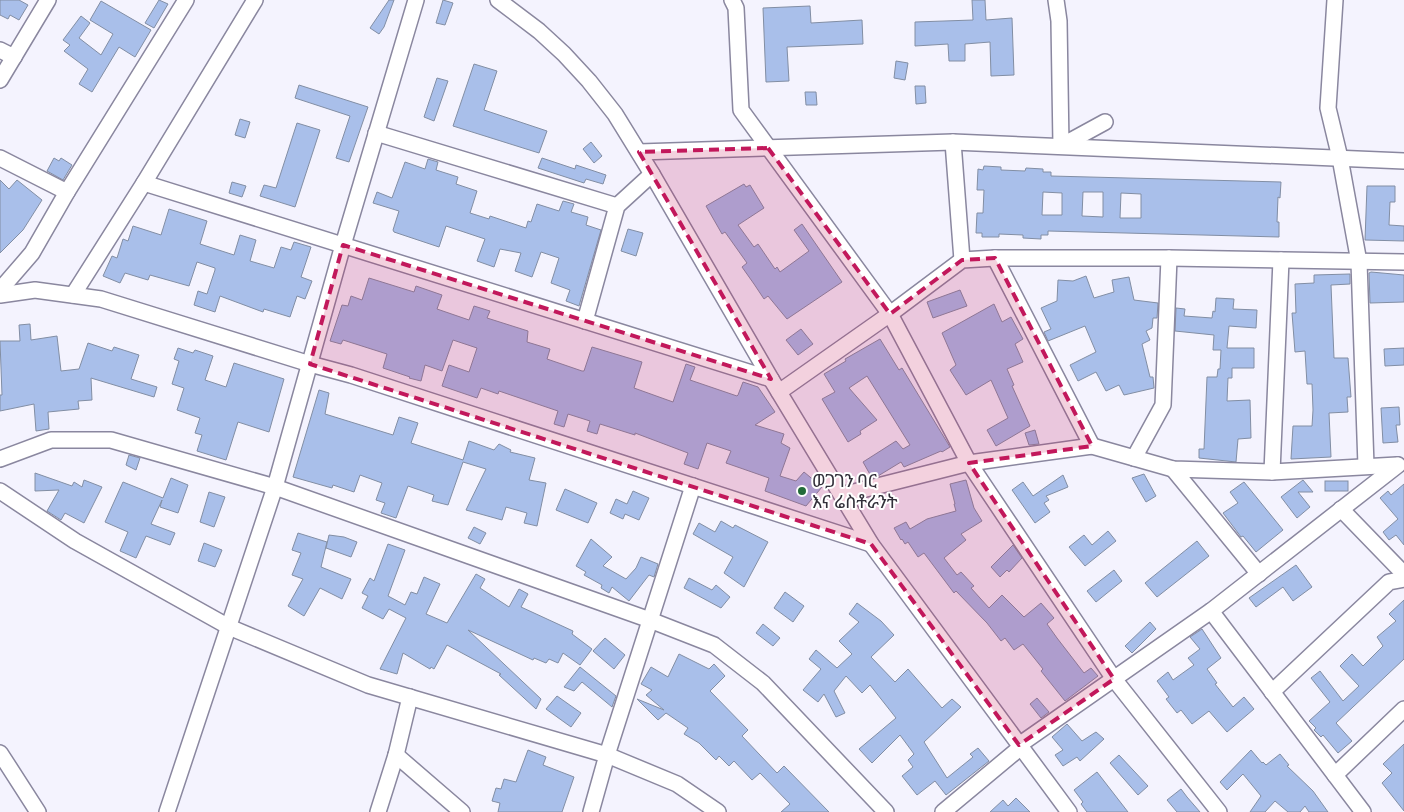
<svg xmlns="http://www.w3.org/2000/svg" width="1404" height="812" viewBox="0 0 1404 812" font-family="Bitter,'Noto Sans Ethiopic',serif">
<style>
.building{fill:#a9bfea;stroke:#828ea4;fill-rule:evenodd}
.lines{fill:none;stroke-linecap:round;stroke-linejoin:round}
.minor-casing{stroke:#8a879f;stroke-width:18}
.minor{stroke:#fff;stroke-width:15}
.marked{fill:#c2185b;fill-opacity:0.2;stroke:#c2185b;stroke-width:4;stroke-dasharray:10 6;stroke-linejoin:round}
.poi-dot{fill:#226b39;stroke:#fff;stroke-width:2}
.labels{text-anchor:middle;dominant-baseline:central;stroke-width:4;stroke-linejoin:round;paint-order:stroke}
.poi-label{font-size:18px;fill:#32303a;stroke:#fff;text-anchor:start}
</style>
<rect width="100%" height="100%" fill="#f4f3fe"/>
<g class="building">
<polygon points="0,0 19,0 28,5 19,20 10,15 8,19 0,15"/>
<polygon points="159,0 168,4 154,28 145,23"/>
<polygon points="389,0 394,0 384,27 379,34 370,28"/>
<polygon points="443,0 453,3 445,25 436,23"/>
<polygon points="972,0 985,0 986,20 1012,18 1014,75 991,76 990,42 965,44 965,61 949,61 948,44 915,46 915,22 973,20"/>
<polygon points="101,1 151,30 135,57 119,47 92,92 79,84 88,69 64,51 70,45 63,40 81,16 90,23 79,38 101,55 113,34 90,20"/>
<polygon points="810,6 811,23 862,20 863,44 787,47 789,81 766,82 763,8"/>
<polygon points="896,61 908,63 905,80 894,78"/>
<polygon points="474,64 497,71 484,110 547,131 539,153 453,126"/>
<polygon points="437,78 448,81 434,121 424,117"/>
<polygon points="299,85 368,107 349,162 336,158 350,116 295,98"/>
<polygon points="915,86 925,86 926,103 916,104"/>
<polygon points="805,92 816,92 817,105 806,105"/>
<polygon points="240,119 250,122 245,138 235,135"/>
<polygon points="297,123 320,130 295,207 260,196 264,185 276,188"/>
<polygon points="591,142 602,156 594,163 583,149"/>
<polygon points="54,158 59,161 61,158 72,165 63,180 47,171"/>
<polygon points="542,158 575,169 576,165 606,175 603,184 586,179 584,183 538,168"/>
<polygon points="428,159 438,162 436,170 458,177 456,184 477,191 470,213 489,219 490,216 526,228 528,221 531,222 537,204 559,211 563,201 574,204 571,212 588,217 586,225 601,230 579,306 566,301 570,290 551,283 559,258 541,252 532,277 515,271 521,253 500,249 494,267 477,261 485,239 446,226 439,247 394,232 393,230 399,211 373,203 377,192 392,198 405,162 425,169"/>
<path d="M984 166 1001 167V170L1025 171 1026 168 1043 169V172H1051V176L1281 182 1280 198 1278 197 1277 222H1279V237L1048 231V235H1041V239L1023 238V235L999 234V237H982V233H976L977 213H983L984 190H977L978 169 983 170ZM1043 192 1062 193V215H1042ZM1083 192H1103V217L1082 216ZM1121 193 1141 194V218H1120Z"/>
<polygon points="0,180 9,189 17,180 42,200 23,230 0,253"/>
<polygon points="232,182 246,186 242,197 229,193"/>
<polygon points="744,184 746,187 750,185 764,208 738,225 754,247 758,244 775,269 777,267 780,272 809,251 794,230 802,224 842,282 787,319 768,296 764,299 754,284 742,267 747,263 725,232 722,234 706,206"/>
<polygon points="1367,186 1395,186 1395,202 1390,202 1389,225 1404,226 1404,241 1365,240"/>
<polygon points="169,209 207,221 200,244 234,255 240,235 256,240 250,261 274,268 281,247 291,250 294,242 311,247 301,277 312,281 305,299 297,296 290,317 264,309 263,312 220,296 215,312 194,305 198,291 207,294 215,270 215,268 197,262 189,286 150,275 148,280 125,273 120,283 103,276 112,256 117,258 123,239 128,241 133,226 161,235"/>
<polygon points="628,229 643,233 636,256 621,251"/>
<polygon points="1371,272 1404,275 1404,302 1370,303 1369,273"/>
<polygon points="1350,274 1350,284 1331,285 1334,358 1348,358 1351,397 1347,397 1348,412 1329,413 1331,457 1291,459 1293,426 1312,426 1313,410 1312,384 1307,384 1305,351 1295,352 1292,313 1296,313 1295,284 1314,283 1314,275"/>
<polygon points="1086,276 1094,298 1114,292 1112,280 1129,277 1134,300 1158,303 1157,318 1153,318 1152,328 1146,331 1150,340 1142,344 1150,377 1153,377 1154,388 1124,395 1119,385 1106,391 1096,372 1078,381 1070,365 1096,352 1085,326 1048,341 1044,332 1051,329 1041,308 1057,301 1058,280 1073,281"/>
<polygon points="369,278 414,292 416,286 442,295 437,309 469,320 474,306 490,311 487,318 528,331 527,342 550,349 547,359 582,371 584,371 592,347 642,362 634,388 673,402 686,364 695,367 690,380 737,396 738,395 743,382 758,387 775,412 755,425 784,434 781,443 790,448 780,476 796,481 804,472 822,487 806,506 765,491 769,478 726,463 731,451 707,443 698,469 684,464 688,453 635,433 635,435 600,424 597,434 587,431 590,421 568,414 564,427 554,424 558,411 499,391 498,394 481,388 477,398 442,386 449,365 469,372 477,348 453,340 442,371 425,365 421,381 409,378 410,377 383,368 387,354 343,340 341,344 330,341 342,305 348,306 351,296 362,300"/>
<polygon points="960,290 967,306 933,318 927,302"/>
<polygon points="1216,298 1234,299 1233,309 1257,310 1256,328 1229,326 1227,348 1254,348 1254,368 1232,368 1232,378 1228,378 1227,401 1250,400 1251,438 1238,439 1236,462 1199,458 1199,449 1204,449 1207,377 1217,377 1218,369 1220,369 1221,350 1213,350 1214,335 1175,331 1176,308 1185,309 1184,316 1212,318 1213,311 1215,312"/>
<polygon points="994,304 1002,322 1011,317 1023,339 1015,344 1023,362 1007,369 1014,385 1012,386 1030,426 996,446 987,430 1008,418 991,380 966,395 950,370 956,365 942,333"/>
<polygon points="30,324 31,340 57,336 61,371 79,369 88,343 112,351 114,347 139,355 131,379 157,387 154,397 91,378 92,400 78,401 79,409 48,412 49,429 36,431 34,404 0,411 0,395 2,395 0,341 20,341 19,325"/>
<polygon points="801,329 813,344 798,355 786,340"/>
<polygon points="880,339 899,370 902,368 950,447 942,452 941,451 904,467 901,462 878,476 872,478 863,462 896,441 903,449 910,445 867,376 849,388 877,420 860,431 861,434 848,442 822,399 835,392 824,374 846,361 845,359"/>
<polygon points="178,348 193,353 195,350 213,356 205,380 226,387 234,363 284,379 269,432 238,422 226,460 197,451 202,435 195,433 200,418 177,410 184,388 172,384 179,361 174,359"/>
<polygon points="1404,348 1404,365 1385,366 1384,349"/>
<polygon points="319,390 329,393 325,414 393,435 399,417 418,423 411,443 463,460 469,441 494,450 499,444 511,450 510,452 535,458 529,480 546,483 537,526 524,523 527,513 506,507 502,520 466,510 486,469 463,462 448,505 432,501 434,495 408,486 396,518 381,513 385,503 376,500 382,483 360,475 354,492 333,485 332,488 293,477"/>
<polygon points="1399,407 1400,425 1396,425 1398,442 1383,443 1381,408"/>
<polygon points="1035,430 1039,444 1029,445 1025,433"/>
<polygon points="129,455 140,458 136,470 126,465"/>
<polygon points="35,473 72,486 74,482 82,487 84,480 102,487 84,523 65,513 61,520 47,511 59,490 35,491"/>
<polygon points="1144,474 1156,496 1146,502 1132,478"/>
<polygon points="1063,475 1068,487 1046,496 1049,500 1044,503 1050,512 1035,523 1012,490 1023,482 1033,496"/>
<polygon points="171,478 188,485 178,513 160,507 162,500 151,524 175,533 170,545 146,536 136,558 120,551 128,532 105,522 123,482 163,498"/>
<polygon points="966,480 974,508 982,521 961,534 966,540 944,558 957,575 961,572 974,586 971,588 989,608 1002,595 1024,617 1041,603 1054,618 1047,624 1057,638 1084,673 1091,668 1098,676 1065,701 1041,671 1043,669 1023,644 1014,650 1005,638 1001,641 987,623 956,591 954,593 924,553 918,557 908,542 905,544 902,539 901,540 894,528 906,522 910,529 927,519 956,511 954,504 955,504 950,484"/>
<polygon points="1303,480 1313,492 1298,492 1310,507 1297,518 1281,497"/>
<rect x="1325" y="481" width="23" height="10"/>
<polygon points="1244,482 1283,530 1256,552 1243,536 1241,537 1223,513 1238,503 1230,492"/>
<polygon points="1404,484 1404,545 1396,535 1389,540 1383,532 1398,519 1380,498 1388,491 1391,495"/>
<polygon points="565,489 597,503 588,523 556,510"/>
<polygon points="633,491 649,498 639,520 625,514 623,519 610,513 616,499 627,504"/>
<polygon points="209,492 225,497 214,527 200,522"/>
<polygon points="721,521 733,528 735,525 768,542 744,587 724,573 733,557 693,534 699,523 715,532"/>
<polygon points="474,527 486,533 480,544 468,538"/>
<polygon points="1108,531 1116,541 1085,566 1069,547 1084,535 1092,545"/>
<polygon points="298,533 327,542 321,567 351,579 342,599 320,588 304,616 288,606 303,579 292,575 301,553 292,550"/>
<polygon points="329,535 344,537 357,542 351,557 326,548"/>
<polygon points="591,539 612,557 603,566 626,579 636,568 641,557 658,564 654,577 649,575 629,601 612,587 609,593 601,588 602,585 584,575 586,572 576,566"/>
<polygon points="1197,541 1209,556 1157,597 1145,583"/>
<polygon points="204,543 222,550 215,567 198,561"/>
<polygon points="388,544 405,550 388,596 405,605 411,592 417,594 424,577 440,584 426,614 447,623 476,574 485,579 480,588 509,607 519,589 528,594 521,607 573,631 572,634 592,649 580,665 563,653 558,663 549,659 546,663 534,658 533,660 468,630 541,699 536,709 499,675 501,674 447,645 434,669 431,667 430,669 403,653 397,674 380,669 406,618 389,609 383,619 362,608 368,596 362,593 370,578 374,581"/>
<polygon points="1013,545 1022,558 1009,572 1007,570 1000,577 991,567"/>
<polygon points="1296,565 1312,587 1293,601 1283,587 1256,607 1249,598"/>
<polygon points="1114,570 1122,581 1096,602 1087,591"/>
<polygon points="689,578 712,590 716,585 730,597 721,608 684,588"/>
<polygon points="785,592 804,606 793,622 774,608"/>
<polygon points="1404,600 1404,659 1336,723 1352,741 1338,753 1323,735 1321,737 1314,730 1316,728 1309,721 1330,702 1311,678 1320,671 1343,701 1359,686 1340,666 1352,654 1363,666 1383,646 1377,637 1396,621 1389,614"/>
<polygon points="857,603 881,621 894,635 871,657 895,682 908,669 942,708 952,699 961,707 924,742 947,778 973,757 970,754 978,748 989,761 946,795 935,781 917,795 902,776 913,767 908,760 914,754 900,735 872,763 859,749 896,718 870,685 862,693 846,676 834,691 845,713 836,717 824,694 818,702 803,690 821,669 809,659 816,650 837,668 852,654 839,641 859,622 849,614"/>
<polygon points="1150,622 1156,629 1132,653 1125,646"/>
<polygon points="763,624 780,638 773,646 756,633"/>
<polygon points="1202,629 1221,658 1207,669 1217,683 1215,684 1233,707 1244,697 1254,709 1227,732 1209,711 1192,724 1181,710 1177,713 1166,699 1169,697 1157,681 1168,672 1173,680 1194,665 1188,658 1200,649 1190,637"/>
<polygon points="605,638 625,655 614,669 593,651"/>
<polygon points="679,654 709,669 714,664 725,676 710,691 748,730 742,736 777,773 784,766 829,812 781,812 790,804 760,773 752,780 734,761 729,766 719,756 716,760 699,743 684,734 688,728 666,713 658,720 637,699 664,710 646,695 652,690 641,684 651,667 668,677"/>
<polygon points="580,667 616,696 612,707 582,682 574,691 564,687"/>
<polygon points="557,696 581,713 571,727 546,709"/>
<polygon points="1037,698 1049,712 1041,718 1030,704"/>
<polygon points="1067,724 1082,741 1096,732 1104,739 1080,761 1077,757 1063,766 1055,755 1063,750 1052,737"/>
<polygon points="1404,744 1404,811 1382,783 1392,773 1383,764"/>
<polygon points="528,750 546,757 543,765 574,777 562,812 498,812 500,803 492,801 496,788 501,789 504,779 516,782"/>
<polygon points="1251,750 1262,763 1263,762 1266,765 1280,754 1289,765 1287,766 1313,791 1328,812 1309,812 1305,806 1300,812 1288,812 1275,801 1265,812 1250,812 1261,796 1243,774 1227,790 1220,782"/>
<polygon points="1119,755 1148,786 1138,795 1110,763"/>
<polygon points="1097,772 1128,812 1087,812 1081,804 1083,802 1074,790"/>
<polygon points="1181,789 1187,797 1200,812 1177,812 1167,800"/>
<polygon points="1016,798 1030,812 990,812 1003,800 1008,806"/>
</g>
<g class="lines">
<defs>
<g id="minor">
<polyline points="498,0 539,31 564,54 589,81 615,114 652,174 771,379 871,544 1069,812"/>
<polyline points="732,0 736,8 741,110 890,314 969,463 1114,679 1219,812"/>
<polyline points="1056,0 1059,21 1061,146 1105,122"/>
<polyline points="1335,0 1328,108 1340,158 1359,262 1366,466"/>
<polyline points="0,50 14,57"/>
<polyline points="0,80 48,0"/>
<polyline points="376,133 617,206"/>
<polyline points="953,142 962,260"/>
<polyline points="639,152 953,142 1404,161"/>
<polyline points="0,158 67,192"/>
<polyline points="144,183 771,379"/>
<polyline points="995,258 1092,446"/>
<polyline points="0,290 32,253 67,192 186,0"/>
<polyline points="0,295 35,290 101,299 310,364 351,375 871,544"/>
<polyline points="73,295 144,183 255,0"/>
<polyline points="585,321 617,206 652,174"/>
<polyline points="779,392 890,314 962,260 995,258 1169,258 1404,262"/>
<polyline points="1134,458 1163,405 1169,258"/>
<polyline points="0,459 51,440 111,440 275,487 650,620 714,645 763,683 886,812"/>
<polyline points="1173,469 1259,574"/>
<polyline points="1272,472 1281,260"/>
<polyline points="0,491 75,541 229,627 368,685 607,755 677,784 718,812"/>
<polyline points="842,495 969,463 1092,446 1173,469 1272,472 1397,465"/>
<polyline points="1341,509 1404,574"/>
<polyline points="1211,611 1363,812"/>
<polyline points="1272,692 1389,582 1404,579"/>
<polyline points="1019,745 1211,611 1398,465"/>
<polyline points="0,753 38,812"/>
<polyline points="396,755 462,812"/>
<polyline points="1335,775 1404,709"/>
<polyline points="167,812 275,487 343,245 416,0"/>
<polyline points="378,812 396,755 410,697"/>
<polyline points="591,812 607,755 693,486"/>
<polyline points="943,812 1021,747"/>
</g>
</defs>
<use href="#minor" class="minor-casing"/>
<use href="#minor" class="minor"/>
</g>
<path class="marked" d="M768 148 890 314 962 260 995 258 1092 446 969 463 1114 679 1019 745 871 544 310 364 343 245 771 379 639 152Z"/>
<circle class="poi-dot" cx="802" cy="491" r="5"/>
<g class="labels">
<g class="poi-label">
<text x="812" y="481">ወጋገን ባር<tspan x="812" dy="21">እና ሬስቶራንት</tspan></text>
</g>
</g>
</svg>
